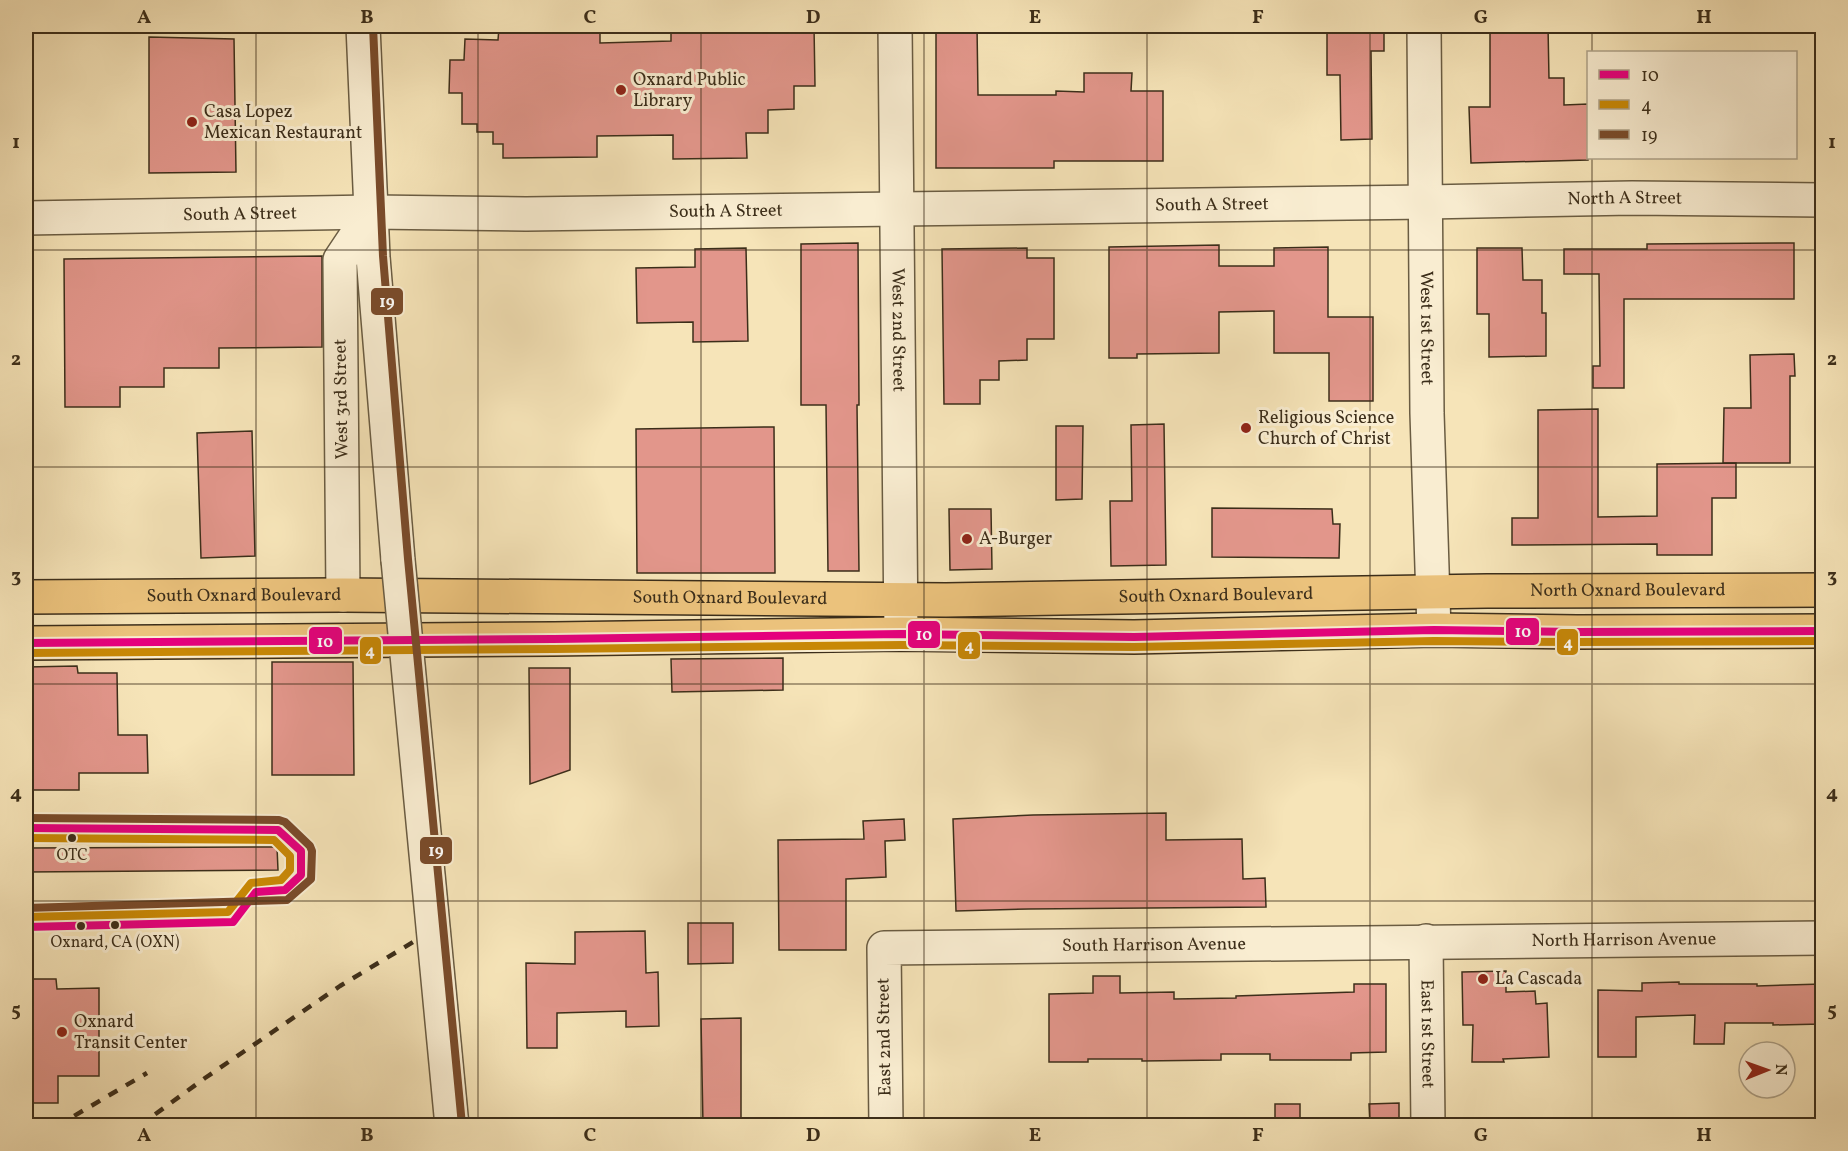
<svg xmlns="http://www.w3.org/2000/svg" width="1848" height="1151" viewBox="0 0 1848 1151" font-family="Vollkorn,serif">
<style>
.building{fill:#e2968b;stroke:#3c2e1a;stroke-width:1.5}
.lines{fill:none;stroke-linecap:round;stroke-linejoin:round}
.minor-casing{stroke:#6a5c42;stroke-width:36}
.major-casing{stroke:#3c2e1a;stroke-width:36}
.minor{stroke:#f9edd1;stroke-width:33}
.major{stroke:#ebc27c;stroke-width:33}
.rail{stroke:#3c2e1a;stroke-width:4.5;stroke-dasharray:10 10;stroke-linecap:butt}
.minor-bridge-casing{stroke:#6a5c42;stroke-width:36;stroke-linecap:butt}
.minor-bridge{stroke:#f9edd1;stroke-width:33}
.bus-1-casing{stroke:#f9edd1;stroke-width:12}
.bus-2-casing{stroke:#f9edd1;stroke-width:12}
.bus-3-casing{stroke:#f9edd1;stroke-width:12}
.bus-1{stroke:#e5007d;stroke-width:8}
.bus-2{stroke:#c88806;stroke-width:8}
.bus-3{stroke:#7a4b2a;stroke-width:8}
.grid{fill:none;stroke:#3c2e1a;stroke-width:1.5;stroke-opacity:0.55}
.poi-dot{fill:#8f2418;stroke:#f9edd1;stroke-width:2}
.bus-dot{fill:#3c2e1a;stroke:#f9edd1;stroke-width:2}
.labels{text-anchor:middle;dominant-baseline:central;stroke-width:6;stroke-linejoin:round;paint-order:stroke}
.bus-label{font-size:16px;fill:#3c2e1a;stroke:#f9edd1}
.poi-label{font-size:18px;fill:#3c2e1a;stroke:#f9edd1;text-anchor:start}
.street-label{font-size:18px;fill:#3c2e1a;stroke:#f9edd1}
.line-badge{stroke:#f9edd1;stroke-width:2}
.badge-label{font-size:16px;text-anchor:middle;font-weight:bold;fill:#fff}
.neatline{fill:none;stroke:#3c2e1a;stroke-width:2}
.grid-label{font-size:20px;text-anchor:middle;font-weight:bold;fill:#3c2e1a}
</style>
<rect width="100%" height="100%" fill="#f6e4b8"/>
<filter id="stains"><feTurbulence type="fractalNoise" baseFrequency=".00333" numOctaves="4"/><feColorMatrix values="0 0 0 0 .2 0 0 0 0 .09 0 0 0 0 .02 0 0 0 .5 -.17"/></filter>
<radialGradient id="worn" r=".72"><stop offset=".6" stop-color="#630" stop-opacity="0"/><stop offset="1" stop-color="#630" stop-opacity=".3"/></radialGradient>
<g class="building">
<polygon points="520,26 600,26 600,43 671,41 671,26 747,26 747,27 814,26 815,86 794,86 794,109 768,110 768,133 746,133 747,158 673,159 673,135 597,136 597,157 503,158 503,144 493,144 493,132 477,132 477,124 462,124 462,93 449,93 450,60 464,60 465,39 498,40 499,28 519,28"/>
<polygon points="936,26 977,26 978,95 1056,95 1056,91 1084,92 1084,73 1132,73 1131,91 1163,91 1163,161 1054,161 1054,168 936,168"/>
<polygon points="1327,26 1384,26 1384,51 1371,51 1372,139 1341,140 1340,75 1327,75"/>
<polygon points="1490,26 1548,26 1549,78 1564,78 1564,105 1588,104 1588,160 1471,163 1469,107 1490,107"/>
<polygon points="149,37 234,39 236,172 149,173"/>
<polygon points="858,243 859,405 857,405 859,571 828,571 826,405 801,405 801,244"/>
<polygon points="1794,243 1794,299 1624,299 1624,388 1593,388 1593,366 1600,366 1599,274 1564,274 1564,249 1647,249 1647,244"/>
<polygon points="1219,245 1219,266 1274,266 1274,248 1328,247 1328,317 1373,317 1373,401 1329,401 1329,353 1274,353 1274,311 1219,312 1219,353 1137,354 1137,358 1109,358 1109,247"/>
<polygon points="746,248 748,341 693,342 693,322 637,323 636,268 695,267 695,249"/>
<polygon points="1027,248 1027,258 1054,258 1054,339 1027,339 1027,360 999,361 999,380 980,380 980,404 944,404 942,249"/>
<polygon points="1477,248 1522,248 1523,280 1542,280 1542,313 1546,313 1546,356 1489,357 1489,314 1477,314"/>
<polygon points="322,256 322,347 219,348 219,368 164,368 164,387 120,387 120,407 65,407 64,259"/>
<polygon points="1794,354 1795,376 1790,376 1790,463 1723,463 1724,408 1751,408 1750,355"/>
<polygon points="1598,409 1598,517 1657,516 1657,464 1736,463 1736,498 1712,498 1712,555 1657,555 1657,544 1512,545 1512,518 1538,518 1538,410"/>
<polygon points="1164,424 1166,565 1111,566 1110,501 1132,501 1131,425"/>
<polygon points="1056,426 1083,426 1082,499 1056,500"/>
<polygon points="764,427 774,427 775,573 637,573 636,429"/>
<polygon points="252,431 255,556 201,558 197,433"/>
<polygon points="1212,508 1332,509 1333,524 1340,524 1339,558 1212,557"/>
<polygon points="949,509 991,509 992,569 950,570"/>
<polygon points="783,658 783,690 672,692 671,659"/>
<polygon points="272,662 353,662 354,775 272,775"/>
<polygon points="77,666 78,673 117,673 118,735 147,735 148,773 79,773 79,790 26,790 26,667"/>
<polygon points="529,668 570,668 570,770 530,784"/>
<polygon points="1166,813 1166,840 1242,839 1243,879 1265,878 1266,907 1029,909 956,911 953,819 1033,815"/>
<polygon points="904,819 905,840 885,841 886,877 846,879 846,950 779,950 778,840 864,839 863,821"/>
<polygon points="277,847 278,870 26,872 26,848"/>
<polygon points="688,923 733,923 733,963 688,964"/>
<polygon points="645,931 646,973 658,972 659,1026 626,1027 626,1011 557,1013 557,1048 527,1048 526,963 575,964 575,932"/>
<polygon points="1506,971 1506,992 1535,991 1536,1004 1547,1003 1549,1057 1503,1059 1504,1062 1472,1062 1473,1025 1463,1025 1462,972"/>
<polygon points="1093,976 1120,976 1120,993 1174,992 1174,999 1236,998 1236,996 1354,992 1354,984 1386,984 1386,1052 1351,1053 1351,1060 1270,1060 1270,1054 1221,1054 1221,1060 1142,1061 1142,1059 1088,1059 1088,1062 1049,1062 1049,994 1093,993"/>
<polygon points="26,979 56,979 57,989 99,988 99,1076 58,1076 58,1103 26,1103"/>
<polygon points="1679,982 1679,984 1757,984 1757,986 1822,984 1822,1024 1773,1025 1773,1023 1725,1023 1724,1044 1694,1044 1695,1015 1636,1017 1636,1057 1598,1057 1598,990 1642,991 1642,983"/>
<polygon points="741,1018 741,1125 703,1125 701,1019"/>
<polygon points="1399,1103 1399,1125 1370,1125 1369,1104"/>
<rect x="1275" y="1104" width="25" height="21"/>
</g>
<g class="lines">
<defs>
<g id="minor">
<polyline points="363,26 373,257 398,560"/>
<path id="s1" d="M895 26 901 634"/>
<path id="s2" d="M1424 26 1427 413 1434 630"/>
<path id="s3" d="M26 218 372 212 526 214 1427 202 1632 198 1822 200"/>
<polyline points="343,595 340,260 372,212"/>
<path id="s4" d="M1426 941 1428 1126"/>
<path id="s5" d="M886 1126 884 948 1822 938"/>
</g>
<g id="major">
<path id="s6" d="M26 597 343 595 946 600 1487 591 1822 590"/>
<polyline points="26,643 554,639 901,634 1134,637 1434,630 1577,632 1822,631"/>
</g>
</defs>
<use href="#minor" class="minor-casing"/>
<use href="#major" class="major-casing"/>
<use href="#minor" class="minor"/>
<use href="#major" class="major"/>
<g class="rail">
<polyline points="57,1126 147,1073"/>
<polyline points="139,1126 205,1078 340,986 448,921"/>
</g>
<defs>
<polyline id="minor-bridge" points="398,560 452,1126"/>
</defs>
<use href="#minor-bridge" class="minor-bridge-casing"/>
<use href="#minor-bridge" class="minor-bridge"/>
<defs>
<g id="bus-1">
<polyline points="26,643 554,639 901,634 1134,637 1434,630 1577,632 1822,631"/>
<polyline points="26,828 278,830 301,851 301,875 285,890 256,892 233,922 26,927"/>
</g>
<g id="bus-2">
<polyline points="26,653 554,649 901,645 1134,647 1434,641 1577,642 1822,641"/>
<polyline points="26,917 228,912 251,883 281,880 290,870 290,856 274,840 26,838"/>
</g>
<g id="bus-3">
<polyline points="373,26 383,256 408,559 462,1125"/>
<polyline points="26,818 279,820 285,822 310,846 312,851 311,879 287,900 26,908"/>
</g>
</defs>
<use href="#bus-1" class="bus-1-casing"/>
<use href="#bus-2" class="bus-2-casing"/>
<use href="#bus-3" class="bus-3-casing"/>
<use href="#bus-1" class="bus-1"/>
<use href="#bus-2" class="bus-2"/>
<use href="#bus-3" class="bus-3"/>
</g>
<path class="grid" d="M256 26V1126M478 26V1126M701 26V1126M924 26V1126M1147 26V1126M1370 26V1126M1592 26V52M1592 158V1126M26 250H1822M26 467H1822M26 684H1822M26 901H1822"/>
<g class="poi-dot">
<circle cx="621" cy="90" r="6"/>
<circle cx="192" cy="122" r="6"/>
<circle cx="1246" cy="428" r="6"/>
<circle cx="967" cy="539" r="6"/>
<circle cx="1483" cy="979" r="6"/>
<circle cx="62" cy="1032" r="6"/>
</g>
<g class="bus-dot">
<circle cx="72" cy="838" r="5"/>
<circle cx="115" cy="925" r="5"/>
<circle cx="81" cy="926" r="5"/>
</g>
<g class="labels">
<g class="bus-label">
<text x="72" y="856">OTC</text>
<text x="115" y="943">Oxnard, CA (OXN)</text>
</g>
<g class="poi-label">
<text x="633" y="80">Oxnard Public<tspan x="633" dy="21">Library</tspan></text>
<text x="204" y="112">Casa Lopez<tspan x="204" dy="21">Mexican Restaurant</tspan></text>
<text x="1258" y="418">Religious Science<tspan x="1258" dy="21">Church of Christ</tspan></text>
<text x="979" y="539">A-Burger</text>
<text x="1495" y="979">La Cascada</text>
<text x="74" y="1022">Oxnard<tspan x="74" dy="21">Transit Center</tspan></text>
</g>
<g class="street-label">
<text stroke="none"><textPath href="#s3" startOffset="1599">North A Street</textPath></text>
<text stroke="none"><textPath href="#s3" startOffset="1186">South A Street</textPath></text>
<text stroke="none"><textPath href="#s3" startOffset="700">South A Street</textPath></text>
<text stroke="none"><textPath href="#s3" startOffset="214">South A Street</textPath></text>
<text stroke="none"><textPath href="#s2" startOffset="302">West 1st Street</textPath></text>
<text stroke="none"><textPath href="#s1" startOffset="304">West 2nd Street</textPath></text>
<text transform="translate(342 399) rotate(-91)">West 3rd Street</text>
<text stroke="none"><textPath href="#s6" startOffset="1602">North Oxnard Boulevard</textPath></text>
<text stroke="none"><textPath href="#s6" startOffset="218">South Oxnard Boulevard</textPath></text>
<text stroke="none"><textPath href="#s6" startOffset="1190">South Oxnard Boulevard</textPath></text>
<text stroke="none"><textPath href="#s6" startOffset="704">South Oxnard Boulevard</textPath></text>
<text stroke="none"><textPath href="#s5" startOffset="918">North Harrison Avenue</textPath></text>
<text stroke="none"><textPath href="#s5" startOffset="448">South Harrison Avenue</textPath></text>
<text stroke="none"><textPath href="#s4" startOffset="93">East 1st Street</textPath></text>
<text transform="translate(885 1037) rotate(-91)">East 2nd Street</text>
</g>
</g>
<g class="line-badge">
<rect x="370" y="287" width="34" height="29" rx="6" fill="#7a4b2a"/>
<rect x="1505" y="617" width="35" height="29" rx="6" fill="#e5007d"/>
<rect x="907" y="620" width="34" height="29" rx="6" fill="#e5007d"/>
<rect x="308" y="626" width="35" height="29" rx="6" fill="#e5007d"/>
<rect x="1556" y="628" width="23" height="28" rx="6" fill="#c88806"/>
<rect x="957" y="631" width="24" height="29" rx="6" fill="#c88806"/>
<rect x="359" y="636" width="23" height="29" rx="6" fill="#c88806"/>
<rect x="419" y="836" width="34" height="29" rx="6" fill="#7a4b2a"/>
</g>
<g class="badge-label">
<text x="387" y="307">19</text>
<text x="1523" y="637">10</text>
<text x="924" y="640">10</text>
<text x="325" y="647">10</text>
<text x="1568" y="648">4</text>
<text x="969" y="651">4</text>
<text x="370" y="656">4</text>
<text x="436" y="856">19</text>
</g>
<rect width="1848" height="1151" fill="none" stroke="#f6e4b8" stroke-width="66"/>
<rect x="1587" y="51" width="210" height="108" fill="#f9edd1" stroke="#ada188" stroke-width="1.5"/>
<rect x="1599" y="70" width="30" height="9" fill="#e5007d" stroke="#ada188" stroke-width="1.5"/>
<text x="1641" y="81" font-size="18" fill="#3c2e1a">10</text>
<rect x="1599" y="100" width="30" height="9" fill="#c88806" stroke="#ada188" stroke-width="1.5"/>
<text x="1641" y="111" font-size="18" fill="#3c2e1a">4</text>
<rect x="1599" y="130" width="30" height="9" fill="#7a4b2a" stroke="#ada188" stroke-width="1.5"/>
<text x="1641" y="141" font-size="18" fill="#3c2e1a">19</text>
<g transform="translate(1767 1070) rotate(89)"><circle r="28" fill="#f9edd1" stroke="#ada188" stroke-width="1.5"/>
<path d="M0-4.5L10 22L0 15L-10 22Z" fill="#8f2418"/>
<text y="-9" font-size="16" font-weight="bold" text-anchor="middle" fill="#3c2e1a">N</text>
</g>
<rect x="33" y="33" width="1782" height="1085" class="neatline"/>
<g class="grid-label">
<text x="144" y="23">A</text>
<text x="367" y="23">B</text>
<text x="590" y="23">C</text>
<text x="813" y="23">D</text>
<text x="1035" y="23">E</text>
<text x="1258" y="23">F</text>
<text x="1481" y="23">G</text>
<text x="1704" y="23">H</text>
<text x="16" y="148">1</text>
<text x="1832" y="148">1</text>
<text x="16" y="365">2</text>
<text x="1832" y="365">2</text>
<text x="16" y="582">3</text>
<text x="1832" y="582">3</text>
<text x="16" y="799">4</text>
<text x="1832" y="799">4</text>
<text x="16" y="1016">5</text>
<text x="1832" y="1016">5</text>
<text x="144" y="1141">A</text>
<text x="367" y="1141">B</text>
<text x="590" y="1141">C</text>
<text x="813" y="1141">D</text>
<text x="1035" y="1141">E</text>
<text x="1258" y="1141">F</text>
<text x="1481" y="1141">G</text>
<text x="1704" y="1141">H</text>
</g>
<rect width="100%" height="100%" filter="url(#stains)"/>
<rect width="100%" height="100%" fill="url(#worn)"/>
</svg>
